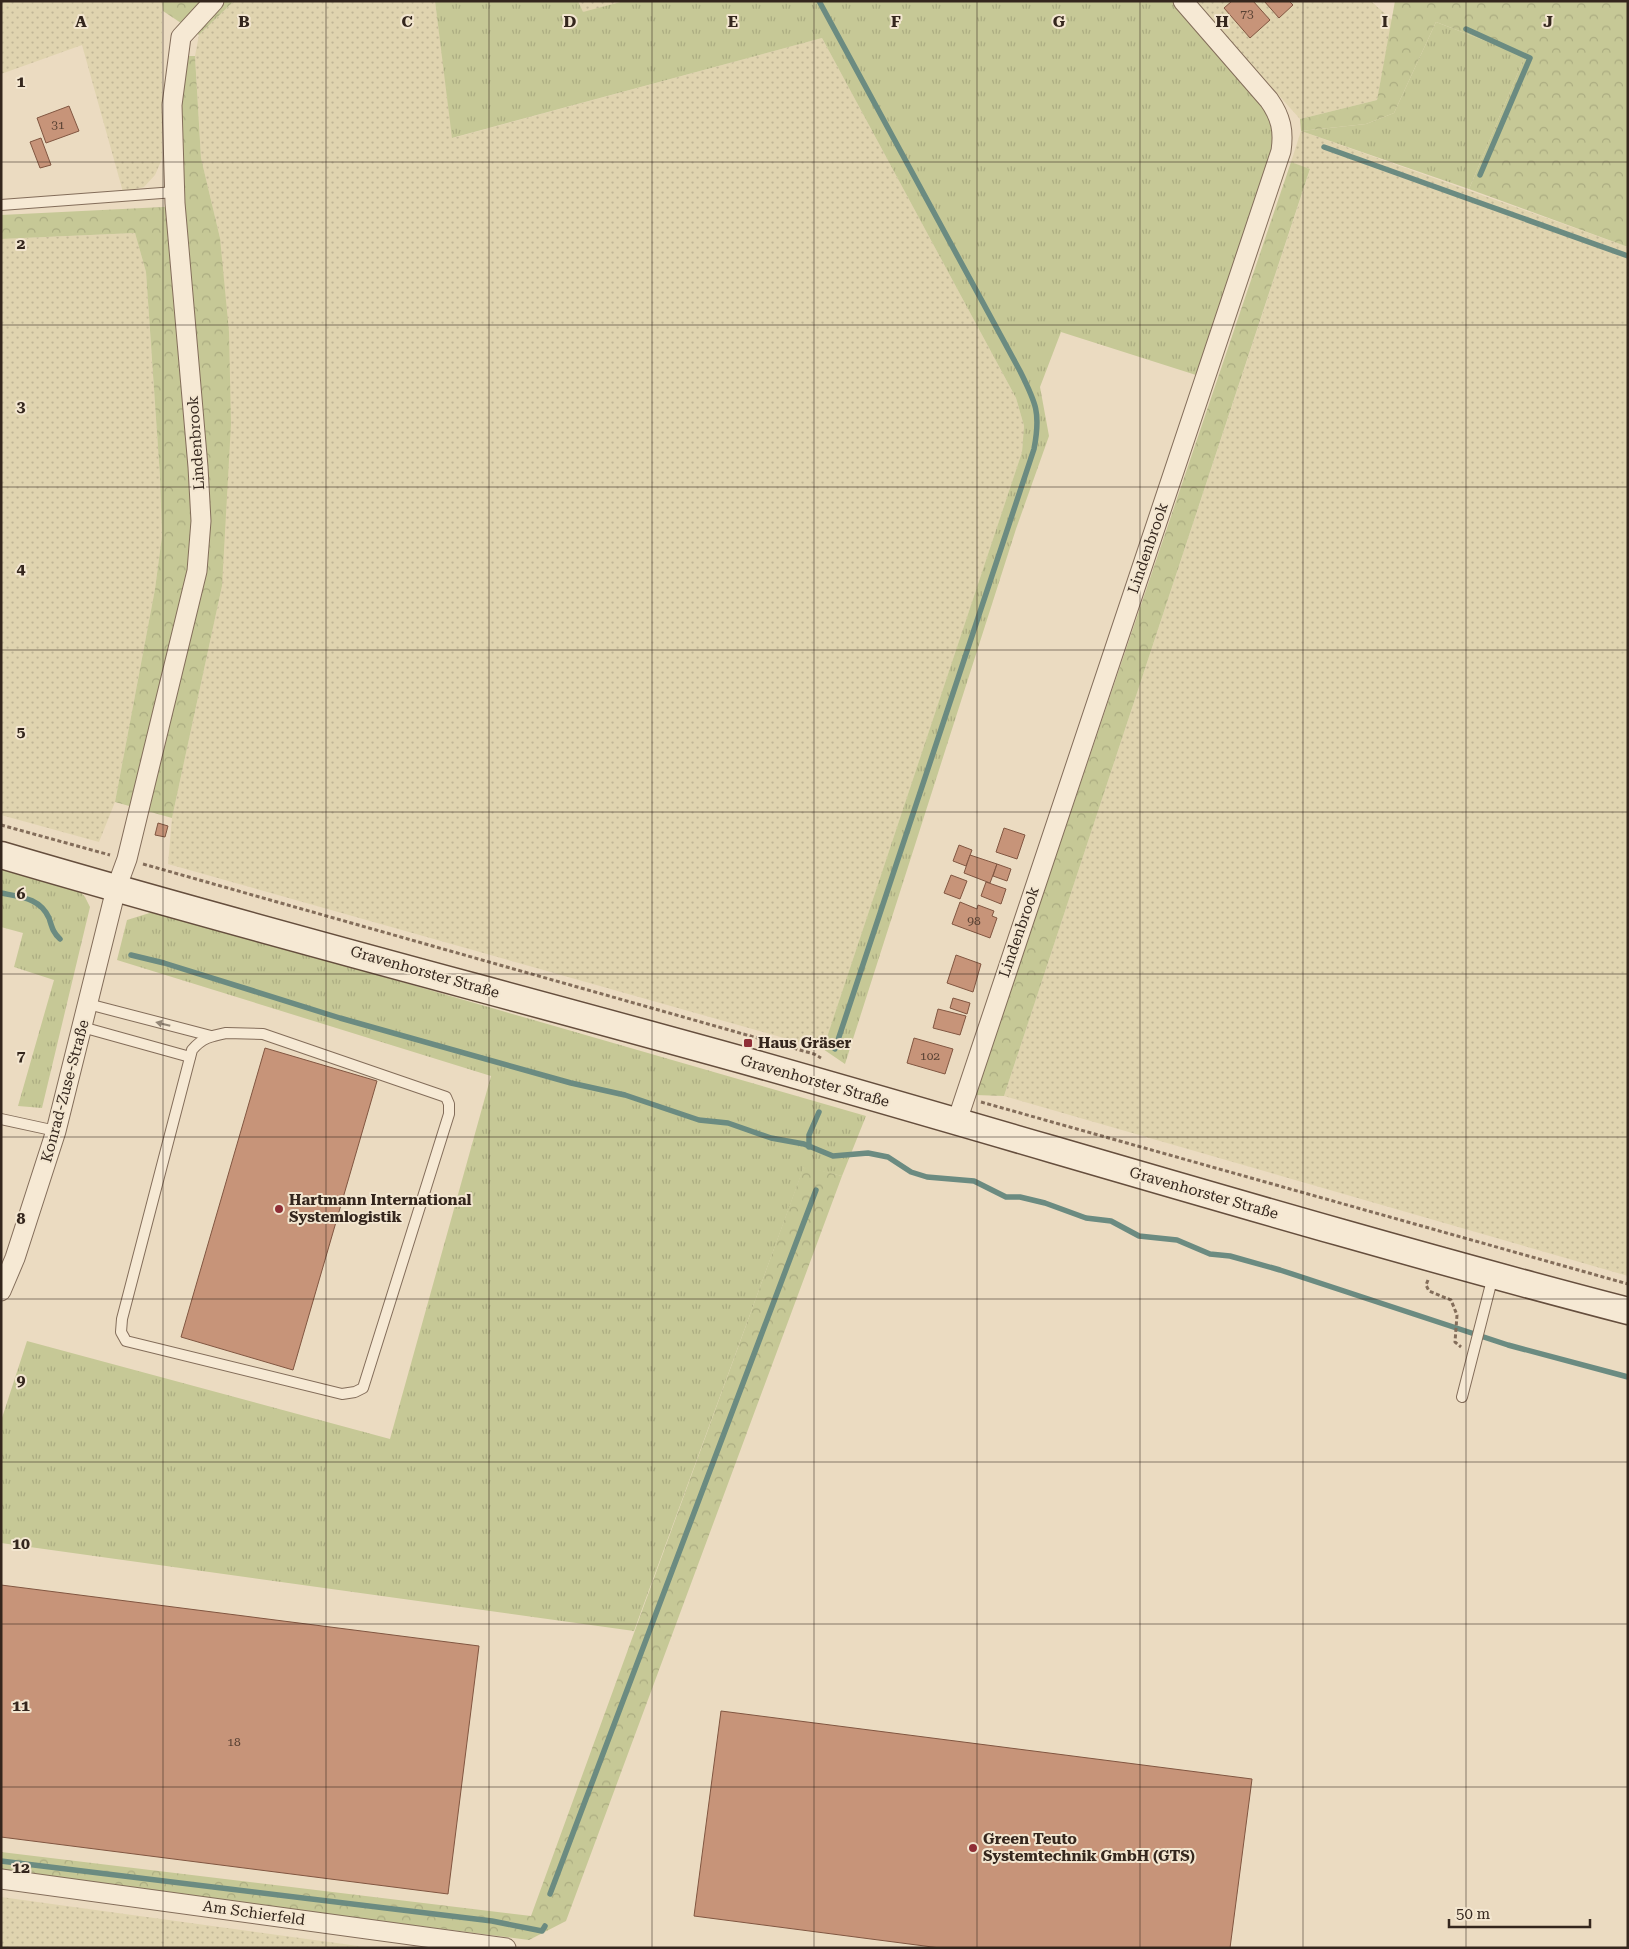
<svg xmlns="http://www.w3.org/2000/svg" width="1629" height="1949" viewBox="0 0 1629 1949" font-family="'Roboto Serif',serif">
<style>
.farmland{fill:url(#farmland-dots)}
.grass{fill:url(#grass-tufts)}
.forest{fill:url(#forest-crowns)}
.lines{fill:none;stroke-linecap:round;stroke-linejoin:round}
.stream{stroke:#6b8b81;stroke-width:5.5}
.building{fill:#c79479;stroke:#815641}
.lane-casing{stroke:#836d5a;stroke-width:12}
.street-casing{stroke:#836d5a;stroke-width:21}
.secondary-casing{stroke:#654e3d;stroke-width:29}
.path{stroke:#836d5a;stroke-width:3;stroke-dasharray:4 2.5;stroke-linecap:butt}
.lane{stroke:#f6e9d4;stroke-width:10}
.street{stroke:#f6e9d4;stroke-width:19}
.secondary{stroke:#f6e9d4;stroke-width:26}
.oneway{fill:#958878}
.grid{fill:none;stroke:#34261d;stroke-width:1;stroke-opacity:0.55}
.poi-dot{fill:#8f2e36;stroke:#f3e6d0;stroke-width:2}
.labels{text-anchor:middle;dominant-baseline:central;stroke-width:4;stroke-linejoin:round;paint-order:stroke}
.number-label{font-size:12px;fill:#594234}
.street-label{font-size:15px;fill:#34261d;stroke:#f3e6d0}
.poi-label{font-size:15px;font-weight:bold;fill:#34261d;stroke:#f3e6d0;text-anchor:start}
.grid-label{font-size:16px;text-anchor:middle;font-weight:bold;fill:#34261d;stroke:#f3e6d0;stroke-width:4;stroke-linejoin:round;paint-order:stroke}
</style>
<defs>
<pattern id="farmland-dots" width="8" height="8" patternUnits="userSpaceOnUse" patternTransform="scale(1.25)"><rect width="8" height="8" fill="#e0d4af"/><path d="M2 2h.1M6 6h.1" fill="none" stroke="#c1b696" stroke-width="1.8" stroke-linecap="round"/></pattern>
<pattern id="grass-tufts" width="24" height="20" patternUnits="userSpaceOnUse" patternTransform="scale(1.25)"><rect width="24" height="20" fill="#c6c896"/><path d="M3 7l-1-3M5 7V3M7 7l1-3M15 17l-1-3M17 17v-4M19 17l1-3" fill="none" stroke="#abac81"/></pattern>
<pattern id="forest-crowns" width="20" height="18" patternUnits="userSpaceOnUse" patternTransform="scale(1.25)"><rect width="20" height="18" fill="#c6c896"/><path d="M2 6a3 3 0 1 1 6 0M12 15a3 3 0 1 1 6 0" fill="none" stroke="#abac81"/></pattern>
</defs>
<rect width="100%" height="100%" fill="#ebdbc1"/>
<g class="farmland">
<polygon points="1,1 162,1 162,159 155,175 144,187 123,192 82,45 1,74"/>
<polygon points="234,1 435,1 453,138 822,38 1016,398 1024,426 1022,452 823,1049 168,864 172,818 222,586 220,238 201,158 195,56 199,35"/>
<polygon points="578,1 624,1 583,13"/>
<polygon points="1194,1 1371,1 1392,20 1377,100 1300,119"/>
<polygon points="1301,131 1628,247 1628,1276 1004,1096 1310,170 1291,162"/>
<polygon points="135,233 146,272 160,477 162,536 155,589 115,802 99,842 1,815 1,239"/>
<polygon points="1,1897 373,1948 1,1948"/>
</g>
<g class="grass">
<path d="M435 1H578L583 12 624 1H1172C1200 31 1261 88 1272 125 1276 137 1273 151 1271 163L1196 375 1061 332 1040 387 1049 436 1016 529 845 1064 823 1049 1022 452 1024 426 1016 398 822 38 452 138Z"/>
<polygon points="1436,22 1525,56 1469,189 1301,131 1366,124 1394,113"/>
<polygon points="1,860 76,887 85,897 90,907 42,1108 18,1106 54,980 14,967 23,933 1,927"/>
<polygon points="156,911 866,1116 842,1176 804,1167 634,1631 1,1543 1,1421 27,1341 390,1439 491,1076 117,960 127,920"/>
</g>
<g class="forest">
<polygon points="162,1 234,1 199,35 163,11"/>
<polygon points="1395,1 1628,1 1628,247 1469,189 1525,56 1436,22 1394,113 1366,124 1301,131 1300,119 1377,100"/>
<polygon points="187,56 195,56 201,158 220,238 229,332 231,424 222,586 172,818 115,802 155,589 162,536 160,477 146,272 135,233 1,239 1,215 183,206 179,107"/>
<polygon points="1291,162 1310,169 1004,1096 975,1095"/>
<polygon points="804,1166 842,1176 566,1921 529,1940 1,1873 1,1852 531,1916"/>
</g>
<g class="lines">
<g class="stream">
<path d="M819 1 1020 371C1036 403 1041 413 1034 449L835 1049"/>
<polyline points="1466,29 1530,58 1480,175"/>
<polyline points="1324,147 1628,256"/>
<path d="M1 893C21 897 40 898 49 918 52 927 53 933 60 939"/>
<polyline points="131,955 164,963 340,1018 571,1083 625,1095 699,1120 728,1123 771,1138 804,1144 833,1156 868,1153 888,1157 911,1172 927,1177 974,1181 1006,1197 1020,1197 1045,1203 1086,1218 1111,1221 1139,1236 1177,1240 1210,1254 1230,1256 1280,1270 1508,1345 1628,1377"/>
<polyline points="809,1147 809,1135 819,1112"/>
<polyline points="1,1861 492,1921 542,1931 545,1926"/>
<polyline points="550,1894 816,1190"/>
</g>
</g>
<g class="building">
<polygon points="1232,1 1253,1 1270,20 1250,38 1224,8"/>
<polygon points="1264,1 1289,1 1293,5 1279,18"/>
<polygon points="69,106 79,131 46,143 37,118"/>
<polygon points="41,138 51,165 40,168 30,142"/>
<polygon points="158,823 168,826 165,837 155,835"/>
<polygon points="1004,828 1025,835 1017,859 996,852"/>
<polygon points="959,845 972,850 966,866 953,861"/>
<polygon points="970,855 997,864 990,883 964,873"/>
<polygon points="997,864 1011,869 1007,881 993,876"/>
<polygon points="951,875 967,881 960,899 944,893"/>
<polygon points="986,882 1006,889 1001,904 981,896"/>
<polygon points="960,902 977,909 978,905 994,911 992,916 997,918 990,938 952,924"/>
<polygon points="956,955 981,964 973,992 947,983"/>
<polygon points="953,998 970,1003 967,1014 950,1008"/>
<polygon points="938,1009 966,1016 960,1035 933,1028"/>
<polygon points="914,1038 953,1049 945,1074 907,1063"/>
<polygon points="265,1048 377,1081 293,1370 181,1337"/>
<polygon points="1,1585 479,1646 448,1894 1,1837"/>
<polygon points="721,1711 1252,1779 1230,1948 940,1948 694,1916"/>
</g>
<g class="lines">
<defs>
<g id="lane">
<polyline points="1,205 175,192"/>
<polyline points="88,1004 211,1036"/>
<polyline points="82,1027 190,1057"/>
<path d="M226 1033 263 1034 446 1097 449 1104V1114L363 1388 355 1392 342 1394 126 1341 121 1332 122 1319 192 1050C202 1038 211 1036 226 1033Z"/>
<polyline points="1,1119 56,1131"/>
<polyline points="1462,1397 1493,1276"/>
</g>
<g id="street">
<path d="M957 1121 1281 151C1284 131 1281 117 1269 100L1183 1"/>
<polyline points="1,1291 15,1258 56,1131 116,889 127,859 197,571 201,521 198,467 175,203 172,105 181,37 214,1"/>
<polyline points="1,1879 506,1948"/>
</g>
<path id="secondary" d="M1 855C248 928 498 992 746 1061 1040 1144 1332 1234 1628 1311"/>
</defs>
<use href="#lane" class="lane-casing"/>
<use href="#street" class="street-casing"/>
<use href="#secondary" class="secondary-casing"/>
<g class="path">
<polyline points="1,825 110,855"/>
<polyline points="143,864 814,1054 821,1058"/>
<polyline points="981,1102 1628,1284"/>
<polyline points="1428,1280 1426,1285 1429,1291 1451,1300 1457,1315 1455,1342 1461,1347"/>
</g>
<use href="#lane" class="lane"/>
<use href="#street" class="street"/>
<use href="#secondary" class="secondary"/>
</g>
<defs><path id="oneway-solid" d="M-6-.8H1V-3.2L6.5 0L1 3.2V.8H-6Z" transform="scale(1.25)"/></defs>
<use class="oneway" href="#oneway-solid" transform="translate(163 1024) rotate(-166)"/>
<path class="grid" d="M163 1V1948M326 1V1948M489 1V1948M652 1V1948M814 1V1948M977 1V1948M1140 1V1948M1303 1V1948M1466 1V1948M1 162H1628M1 325H1628M1 487H1628M1 650H1628M1 812H1628M1 974H1628M1 1137H1628M1 1299H1628M1 1462H1628M1 1624H1628M1 1787H1628"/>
<g class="poi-dot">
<rect x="743" y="1038" width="10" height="10" rx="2.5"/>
<circle cx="279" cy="1209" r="5"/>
<circle cx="973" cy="1848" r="5"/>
</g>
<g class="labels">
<g class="number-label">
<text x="1247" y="14">73</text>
<text x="58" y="125">31</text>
<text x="974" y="921">98</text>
<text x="930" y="1056">102</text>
<text x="234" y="1742">18</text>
</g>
<g class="street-label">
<text transform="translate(196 443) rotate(-94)">Lindenbrook</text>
<text transform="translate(1148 548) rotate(-71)">Lindenbrook</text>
<text transform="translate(1019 932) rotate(-71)">Lindenbrook</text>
<text transform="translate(425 972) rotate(16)">Gravenhorster Straße</text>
<text transform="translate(815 1081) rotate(16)">Gravenhorster Straße</text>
<text transform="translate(65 1091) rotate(-75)">Konrad-Zuse-Straße</text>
<text transform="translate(1204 1193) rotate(16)">Gravenhorster Straße</text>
<text transform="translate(254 1913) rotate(8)">Am Schierfeld</text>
</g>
<g class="poi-label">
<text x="758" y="1043">Haus Gräser</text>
<text x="289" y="1200">Hartmann International<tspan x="289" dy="17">Systemlogistik</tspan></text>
<text x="983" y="1839">Green Teuto<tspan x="983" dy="17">Systemtechnik GmbH (GTS)</tspan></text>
</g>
</g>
<g class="grid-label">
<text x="81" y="27">A</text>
<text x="244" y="27">B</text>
<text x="407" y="27">C</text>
<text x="570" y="27">D</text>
<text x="733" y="27">E</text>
<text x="896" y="27">F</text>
<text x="1059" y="27">G</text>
<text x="1222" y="27">H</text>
<text x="1385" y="27">I</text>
<text x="1548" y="27">J</text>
<text x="21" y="87">1</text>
<text x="21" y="249">2</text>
<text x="21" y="412">3</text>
<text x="21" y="574">4</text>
<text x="21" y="737">5</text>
<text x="21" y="899">6</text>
<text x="21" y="1061">7</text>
<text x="21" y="1224">8</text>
<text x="21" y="1386">9</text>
<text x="21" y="1549">10</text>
<text x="21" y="1711">11</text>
<text x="21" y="1873">12</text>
</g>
<rect width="1629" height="1949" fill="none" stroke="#34261d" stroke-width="5"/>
<path d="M1449 1919v8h141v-8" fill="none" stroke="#34261d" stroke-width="2.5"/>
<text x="1456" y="1919" font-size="15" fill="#34261d" stroke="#f3e6d0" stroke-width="4" paint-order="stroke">50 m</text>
</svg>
